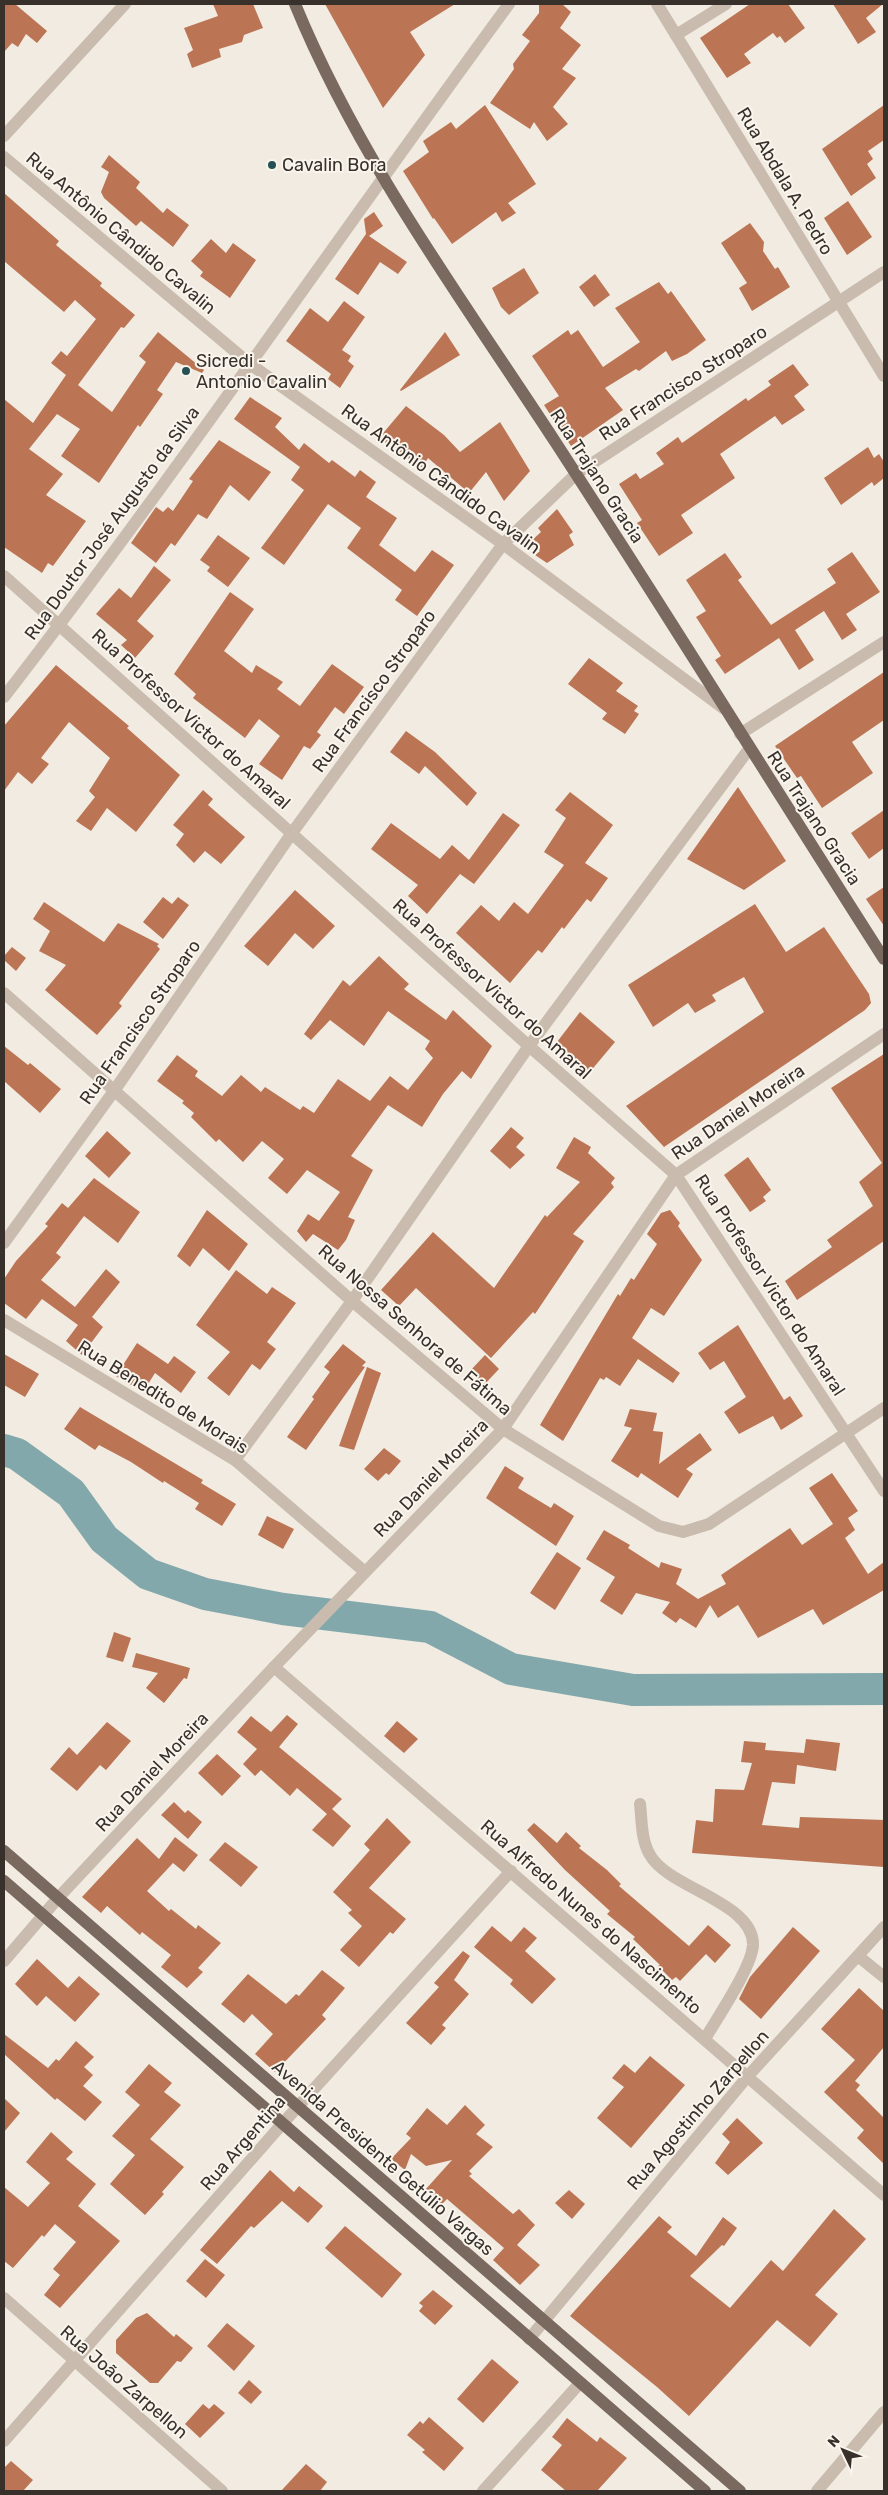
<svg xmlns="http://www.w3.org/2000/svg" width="888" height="2495" viewBox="0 0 888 2495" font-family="Rubik,sans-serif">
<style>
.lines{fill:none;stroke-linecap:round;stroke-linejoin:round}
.river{stroke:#82a8ac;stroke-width:32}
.building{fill:#bb7555}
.minor{stroke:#c9bcae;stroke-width:12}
.major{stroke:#79695e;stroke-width:12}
.poi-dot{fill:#245056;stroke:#f9f5ed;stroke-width:2}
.labels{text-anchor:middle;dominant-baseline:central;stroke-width:4;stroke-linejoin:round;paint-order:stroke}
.poi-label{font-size:18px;fill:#38302b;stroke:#f9f5ed;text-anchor:start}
.street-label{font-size:18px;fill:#38302b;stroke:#f9f5ed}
</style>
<rect width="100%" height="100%" fill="#f1ebe1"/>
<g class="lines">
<polyline class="river" points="4,1450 17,1454 71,1493 104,1539 148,1574 205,1594 283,1609 430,1627 511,1669 633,1690 884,1689"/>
</g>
<g class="building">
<polygon points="4,4 15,4 47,31 37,43 26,34 18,47 12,43 4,52"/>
<polygon points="213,4 253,4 263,28 244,35 242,42 219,49 221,57 192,68 187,54 193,50 184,28 218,16"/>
<polygon points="325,4 455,4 410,32 425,55 383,108"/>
<polygon points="539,4 562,4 571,12 560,28 581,45 562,69 576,78 553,107 568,124 547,141 534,122 530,129 490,103 514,69 513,64 530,41 522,35 539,13"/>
<polygon points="750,4 788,4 805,28 785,43 780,36 777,38 773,33 744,54 751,63 727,78 700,38"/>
<polygon points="833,4 883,4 866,18 876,32 858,44"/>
<polygon points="485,105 536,184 508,203 516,213 502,222 496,212 452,244 434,218 433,219 403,171 429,152 423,141 451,122 456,129"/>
<polygon points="884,105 884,140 868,151 873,159 867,164 876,178 851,196 822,149"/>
<polygon points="109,155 140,182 136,188 163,213 167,208 189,225 173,247 141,221 136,226 104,198 101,192 109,172 101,167"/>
<polygon points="4,193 59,241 56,245 102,283 100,286 135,315 124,328 121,327 78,385 112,412 146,362 139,356 158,332 204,370 202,373 176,362 157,390 163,394 140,427 138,425 99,483 61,456 80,429 57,414 29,449 63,474 46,495 86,521 53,566 48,563 42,573 4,547 4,399 33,423 66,375 51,363 61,351 67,356 96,319 75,300 64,312 4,261"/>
<polygon points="848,201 872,237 847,255 824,218"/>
<polygon points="374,212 383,226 369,236 407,262 398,274 380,262 358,295 335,279 366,234 364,219"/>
<polygon points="750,223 764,242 763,251 775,269 778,267 790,287 752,311 739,288 747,283 721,243"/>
<polygon points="211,239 226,253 233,243 256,260 230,298 200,276 203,272 191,261"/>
<polygon points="524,268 539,293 509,315 501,307 492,288"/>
<polygon points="595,274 610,295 594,307 579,287"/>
<polygon points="659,282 668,294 671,291 706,340 687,354 672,361 666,351 639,371 636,369 605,388 623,410 571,446 544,405 559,396 532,356 568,330 571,335 578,330 603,367 640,342 615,308"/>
<polygon points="344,301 365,317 342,350 351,356 348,361 354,366 340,388 328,379 331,374 286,341 310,308 328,322"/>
<polygon points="445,332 460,355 401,391 400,390"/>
<polygon points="793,364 809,385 794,396 805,410 782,425 775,416 720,454 735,478 681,515 693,533 659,556 637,523 642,520 619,484 636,473 640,479 664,464 656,453 678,437 682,443 746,398 748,401 771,385 768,381"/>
<polygon points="250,397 282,418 275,427 299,450 304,443 329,463 332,460 355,477 360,470 376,482 366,497 397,518 379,545 415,572 432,550 454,565 417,616 395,600 402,590 347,548 361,528 328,504 284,565 261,548 304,490 291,480 300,467 234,419"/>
<polygon points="406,406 444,435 460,452 500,422 530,471 504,501 486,472 469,493 428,458 422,468 379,438"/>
<polygon points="219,440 271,472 249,501 230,485 207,519 198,514 175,546 171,543 156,563 131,543 156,507 163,512 168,507 173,511 193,481 189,479"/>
<polygon points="868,447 874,458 879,454 884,462 884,478 874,486 872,482 841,505 824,478"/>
<polygon points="557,509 573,532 569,535 574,545 547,563 535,555 540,551 529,543 541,532 538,528"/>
<polygon points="218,535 250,558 228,587 207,571 210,567 200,560"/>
<polygon points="852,552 880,592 846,614 857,630 842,640 824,611 795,630 814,660 799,670 779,638 725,674 715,660 721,656 696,617 706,611 686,580 725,553 742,577 738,580 771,625 836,583 827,569"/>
<polygon points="154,566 171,580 137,621 154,636 135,658 121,645 127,640 96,614 119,588 131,598"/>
<polygon points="230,592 254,609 224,651 252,673 256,665 283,682 277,689 300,706 332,664 364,687 344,714 335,707 317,732 321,735 310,749 304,746 282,780 259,764 280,736 259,719 245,738 193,698 196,694 174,674"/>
<polygon points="589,658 623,683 616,691 638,706 634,711 639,714 625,734 602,719 607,713 568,684"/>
<polygon points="56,665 129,726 127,728 180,775 136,832 107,808 91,831 76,821 95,797 89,791 110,758 69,722 41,758 49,764 32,784 18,772 4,791 4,726"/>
<polygon points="884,672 884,720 852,742 873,773 822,808 801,776 797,778 775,746"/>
<polygon points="406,731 435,752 477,793 467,806 425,766 419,774 390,752"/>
<polygon points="738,787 786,861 744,890 687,859"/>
<polygon points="203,790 213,799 208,805 245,837 221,864 205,851 194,863 176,845 184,834 173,825"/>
<polygon points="570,792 613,825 585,863 608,878 591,902 587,899 564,929 562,927 542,953 538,950 510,983 456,933 481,905 499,921 514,902 528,914 564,865 544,852 566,818 555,810"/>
<polygon points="884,810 884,848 869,859 851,833"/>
<polygon points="503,813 520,825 500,851 474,884 460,874 427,914 408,896 418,885 371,849 391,823 440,859 452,845 469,860"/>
<polygon points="884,887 884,926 866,899"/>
<polygon points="295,890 335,926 313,949 295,933 268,966 244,946"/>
<polygon points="163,897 172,904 178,897 189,905 163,939 143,922"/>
<polygon points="44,902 104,942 118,923 159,944 157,946 160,949 119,1003 122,1006 97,1035 45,990 66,965 39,951 50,931 33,919"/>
<polygon points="755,904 786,952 824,927 869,994 871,1003 865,1010 664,1147 626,1106 764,1012 744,977 712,995 716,1001 695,1013 688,1003 653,1027 628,985"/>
<polygon points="12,947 26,958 16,971 4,960 4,956"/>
<polygon points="379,956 409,984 404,989 446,1020 453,1010 492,1046 471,1079 462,1071 443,1094 422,1127 388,1105 351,1156 373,1170 348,1217 355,1220 346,1240 338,1250 313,1234 306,1242 297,1231 308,1214 319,1221 340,1192 307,1170 287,1194 268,1178 284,1159 262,1141 243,1162 219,1139 216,1142 191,1117 194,1113 182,1103 184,1101 157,1081 177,1055 198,1071 195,1076 222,1096 241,1075 261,1092 265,1087 300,1110 303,1106 314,1113 338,1079 370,1101 390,1076 408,1090 433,1058 425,1049 430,1041 388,1011 364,1046 330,1020 311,1040 304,1034 343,980 350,986"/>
<polygon points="580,1012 615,1042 589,1073 557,1042"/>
<polygon points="4,1046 28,1065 30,1063 61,1089 40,1113 4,1081"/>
<polygon points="884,1054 884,1241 797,1300 785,1281 832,1247 827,1240 873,1206 859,1182 882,1163 831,1088"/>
<polygon points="511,1127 524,1138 516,1147 525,1155 510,1169 490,1151"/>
<polygon points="107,1131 131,1153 109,1178 85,1156"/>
<polygon points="574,1137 591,1147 588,1153 615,1178 611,1183 614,1187 573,1234 584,1241 535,1314 533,1312 491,1358 416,1288 399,1306 381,1290 433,1232 494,1288 545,1215 547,1217 580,1182 556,1168"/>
<polygon points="748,1157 771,1190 763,1197 766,1201 750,1212 724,1175"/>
<polygon points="94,1178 140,1212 118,1243 84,1216 56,1253 61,1257 41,1280 75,1307 106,1269 120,1282 92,1317 103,1327 82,1355 66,1341 78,1325 42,1299 26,1319 4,1303 4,1279 16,1261 48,1226 45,1224 62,1203 68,1208"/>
<polygon points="207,1210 248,1244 229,1271 203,1248 190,1267 177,1256"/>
<polygon points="670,1210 680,1223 678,1226 702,1260 664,1316 651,1308 632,1338 680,1373 673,1383 638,1359 620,1386 606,1377 604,1380 600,1378 563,1441 540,1425 618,1294 620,1296 631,1278 634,1280 657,1244 647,1234 661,1213"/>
<polygon points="236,1270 267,1294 272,1287 296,1303 267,1342 276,1349 260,1370 252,1364 229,1396 207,1378 230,1352 196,1325"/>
<polygon points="738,1325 784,1400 790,1396 803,1416 781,1430 773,1416 739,1434 724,1412 746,1397 724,1361 710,1370 698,1353"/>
<polygon points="137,1343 168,1364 174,1356 196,1372 181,1393 155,1373 143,1392 116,1376"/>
<polygon points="343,1344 366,1362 362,1366 365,1367 306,1450 287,1437 314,1399 312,1397 330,1372 324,1367"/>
<polygon points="4,1354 39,1374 25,1397 4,1385"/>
<polygon points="485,1355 499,1369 484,1385 470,1371"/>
<polygon points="367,1367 381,1373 354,1450 339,1446"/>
<polygon points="80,1407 203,1480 201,1483 236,1504 222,1526 195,1509 199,1503 164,1481 163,1483 131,1462 99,1445 95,1450 64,1429"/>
<polygon points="630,1409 657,1413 653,1431 663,1432 659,1464 700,1433 712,1450 686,1469 693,1474 678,1498 641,1473 638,1478 611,1461 632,1428 624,1426"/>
<polygon points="384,1448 401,1461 389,1475 386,1473 378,1481 364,1469"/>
<polygon points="505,1466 524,1478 518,1488 551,1508 554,1503 574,1516 556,1546 486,1498"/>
<polygon points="832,1473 858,1511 848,1518 855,1530 845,1538 868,1574 884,1562 884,1590 823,1625 813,1609 758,1638 738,1605 718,1618 710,1605 696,1628 680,1618 676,1623 662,1613 670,1602 636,1593 622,1615 600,1601 615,1577 586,1559 604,1530 630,1545 628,1548 659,1568 661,1562 682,1569 676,1584 698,1599 726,1584 721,1575 790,1528 802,1545 833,1524 809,1488"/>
<polygon points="267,1516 294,1529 283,1549 258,1535"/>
<polygon points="557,1552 581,1568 555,1610 530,1593"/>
<polygon points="114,1632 131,1638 123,1662 106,1657"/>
<polygon points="136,1653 190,1668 187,1679 184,1678 164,1703 146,1688 158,1673 132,1667"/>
<polygon points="287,1715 298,1724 279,1747 342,1799 332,1809 351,1826 333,1847 312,1830 327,1814 297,1788 290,1796 261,1770 255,1776 243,1764 257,1749 237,1732 251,1716 271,1732"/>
<polygon points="397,1721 418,1739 404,1753 384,1736"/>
<polygon points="107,1722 131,1741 106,1770 100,1765 77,1791 50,1769 69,1747 77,1755"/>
<polygon points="806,1739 840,1743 836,1771 797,1765 795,1784 772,1782 762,1825 799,1828 800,1817 884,1820 884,1867 692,1853 696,1820 713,1822 715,1789 744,1790 752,1763 741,1762 744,1741 766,1743 765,1750 804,1753"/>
<polygon points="217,1754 241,1776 222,1796 198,1773"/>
<polygon points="174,1802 185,1813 188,1810 202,1822 188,1839 161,1815"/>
<polygon points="387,1818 411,1842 369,1888 406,1919 393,1934 390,1932 359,1967 340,1950 362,1926 348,1913 352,1910 333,1892 370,1850 364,1844"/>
<polygon points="534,1823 557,1843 566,1832 581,1846 579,1848 607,1870 621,1884 619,1886 689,1946 708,1925 731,1945 715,1963 706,1954 680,1981 676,1977 672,1980 658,1966 660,1965 633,1939 635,1937 607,1914 610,1911 565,1870 527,1830"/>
<polygon points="175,1837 198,1855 184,1872 173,1863 147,1891 169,1911 171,1909 196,1929 198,1925 221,1943 198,1968 203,1972 187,1988 161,1967 171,1955 142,1932 140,1935 107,1906 101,1913 82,1897 137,1838 159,1859"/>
<polygon points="225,1842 258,1867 241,1887 209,1860"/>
<polygon points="492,1926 511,1942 524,1927 537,1938 525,1951 556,1979 532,2004 510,1984 513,1980 474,1947"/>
<polygon points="793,1927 820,1951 761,2019 739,1999 750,1977"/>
<polygon points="463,1951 470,1956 454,1980 469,1994 442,2025 446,2028 431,2045 406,2023 439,1987 434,1983"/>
<polygon points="37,1959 68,1988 79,1976 100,1994 75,2022 46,1996 37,2006 15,1984"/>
<polygon points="322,1970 345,1988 322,2015 326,2019 275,2072 255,2054 273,2034 252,2014 244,2023 221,2004 248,1974 286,2004 296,1994 299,1996"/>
<polygon points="859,1988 884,2011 884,2047 855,2081 860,2085 856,2090 884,2118 884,2164 857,2138 864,2130 824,2092 855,2060 821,2029"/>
<polygon points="4,2034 48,2068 56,2059 59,2061 76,2041 94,2057 84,2067 93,2075 83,2086 102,2102 85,2121 57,2098 55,2100 4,2054"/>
<polygon points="650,2056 685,2085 631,2148 597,2118 624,2087 612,2078 624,2064 635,2073"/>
<polygon points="149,2064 172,2083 164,2092 181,2105 150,2139 184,2167 162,2192 164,2194 145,2215 110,2184 135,2155 112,2136 140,2105 125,2092"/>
<polygon points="4,2098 20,2113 4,2132"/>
<polygon points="465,2105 485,2125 476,2134 493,2147 469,2171 472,2174 469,2176 513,2214 519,2209 535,2225 517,2245 540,2265 520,2285 493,2260 504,2248 447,2199 441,2205 425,2190 452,2160 426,2166 411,2154 405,2170 391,2159 411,2138 406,2134 427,2108 447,2125"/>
<polygon points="737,2118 763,2143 728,2175 715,2163 730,2142 722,2134"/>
<polygon points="51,2132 73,2152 66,2159 96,2184 78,2206 120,2241 60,2308 44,2295 60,2275 53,2269 76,2242 55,2224 44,2237 42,2235 13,2268 4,2261 4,2187 28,2207 50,2183 26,2162"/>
<polygon points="270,2170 294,2192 299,2186 323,2206 308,2223 282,2201 254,2228 251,2226 217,2264 200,2250"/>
<polygon points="569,2190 585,2204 572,2219 555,2203"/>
<polygon points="834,2209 866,2239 815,2295 838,2314 810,2347 777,2320 689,2416 657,2387 570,2316 659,2216 672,2227 667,2232 696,2256 723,2217 737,2228 724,2246 722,2245 690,2276 730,2308 771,2260 783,2271"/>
<polygon points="345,2226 402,2274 382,2298 325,2248"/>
<polygon points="205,2259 225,2275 206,2298 186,2281"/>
<polygon points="433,2290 453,2306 435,2325 419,2311 423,2306 419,2303"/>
<polygon points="147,2313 174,2337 176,2334 193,2348 181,2362 177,2361 158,2383 150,2383 116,2353 116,2340 136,2318"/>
<polygon points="227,2323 255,2346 234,2371 207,2346"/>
<polygon points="492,2359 519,2382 483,2423 457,2399"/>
<polygon points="249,2380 262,2392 251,2404 238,2393"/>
<polygon points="203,2404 209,2409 214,2404 225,2413 200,2438 185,2424"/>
<polygon points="429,2417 464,2448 444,2471 422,2452 425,2450 407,2435 420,2421 423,2424"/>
<polygon points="567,2418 597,2442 600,2437 627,2458 597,2491 566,2491 541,2470 562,2445 552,2437"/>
<polygon points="11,2461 33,2480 23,2491 4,2491 4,2468"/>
<polygon points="306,2464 327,2482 320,2491 281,2491"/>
</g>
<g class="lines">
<g class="minor">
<polyline points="657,4 884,376"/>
<polyline points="676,35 726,4"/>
<polyline points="4,136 125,4"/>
<polyline points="4,157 250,364 503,544 723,708"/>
<polyline points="4,576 529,1046 676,1175 884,1491"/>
<path d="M4 697C179 471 340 234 509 4"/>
<polyline points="740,734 884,642"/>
<polyline points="4,993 352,1301 503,1429 659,1526 683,1532 709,1524 884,1408"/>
<polyline points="4,1243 114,1091 292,833 503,544 576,474 884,272"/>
<polyline points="4,1320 235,1460 365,1572"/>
<polyline points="235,1460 352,1301 529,1046 749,749"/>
<polyline points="274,1667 884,2195"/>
<path d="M640 1804C642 1821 641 1840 650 1855 668 1888 754 1902 753 1945 752 1967 717 2018 705 2039"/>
<polyline points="858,1956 884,1977"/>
<polyline points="4,1961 58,1898 274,1667 503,1429 676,1175 884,1034"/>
<polyline points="4,2298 222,2491"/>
<polyline points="529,2339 748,2076 884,1927"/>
<polyline points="4,2441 283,2123 511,1871"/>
<polyline points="483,2491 580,2383"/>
<polyline points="817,2491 884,2412"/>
</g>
<g class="major">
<path d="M295 4C359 160 462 299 554 440 666 612 774 787 884 959"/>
<polyline points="4,1851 740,2491"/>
<polyline points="4,1881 705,2491"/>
</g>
</g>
<g class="poi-dot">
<circle cx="272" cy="165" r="5"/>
<circle cx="186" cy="371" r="5"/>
</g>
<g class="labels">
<g class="poi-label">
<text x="282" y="165">Cavalin Bora</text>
<text x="196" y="361">Sicredi -<tspan x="196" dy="21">Antonio Cavalin</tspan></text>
</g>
<g class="street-label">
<text transform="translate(785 181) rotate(59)">Rua Abdala A. Pedro</text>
<text transform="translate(121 233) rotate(40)">Rua Antônio Cândido Cavalin</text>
<text transform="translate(683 383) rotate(-33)">Rua Francisco Stroparo</text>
<text transform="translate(597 476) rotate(57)">Rua Trajano Gracia</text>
<text transform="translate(441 479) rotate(36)">Rua Antônio Cândido Cavalin</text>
<text transform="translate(112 523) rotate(-54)">Rua Doutor José Augusto da Silva</text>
<text transform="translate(374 691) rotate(-54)">Rua Francisco Stroparo</text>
<text transform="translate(191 719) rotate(42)">Rua Professor Victor do Amaral</text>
<text transform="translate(814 818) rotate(57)">Rua Trajano Gracia</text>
<text transform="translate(492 989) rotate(42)">Rua Professor Victor do Amaral</text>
<text transform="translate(140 1022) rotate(-55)">Rua Francisco Stroparo</text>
<text transform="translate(738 1112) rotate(-34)">Rua Daniel Moreira</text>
<text transform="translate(770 1285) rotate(57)">Rua Professor Victor do Amaral</text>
<text transform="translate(415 1330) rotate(41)">Rua Nossa Senhora de Fátima</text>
<text transform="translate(163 1397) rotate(32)">Rua Benedito de Morais</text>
<text transform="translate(431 1478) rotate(-46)">Rua Daniel Moreira</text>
<text transform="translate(152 1772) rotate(-47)">Rua Daniel Moreira</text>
<text transform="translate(591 1917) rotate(41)">Rua Alfredo Nunes do Nascimento</text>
<text transform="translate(698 2110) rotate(-49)">Rua Agostinho Zarpellon</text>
<text transform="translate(243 2143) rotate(-49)">Rua Argentina</text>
<text transform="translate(383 2158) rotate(41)">Avenida Presidente Getúlio Vargas</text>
<text transform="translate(124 2382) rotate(41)">Rua João Zarpellon</text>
</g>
</g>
<rect width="888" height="2495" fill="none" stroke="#38302b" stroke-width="10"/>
<g transform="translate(843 2450) rotate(313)" stroke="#f9f5ed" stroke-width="4" paint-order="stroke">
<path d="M0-4L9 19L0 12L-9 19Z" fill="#38302b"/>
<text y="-8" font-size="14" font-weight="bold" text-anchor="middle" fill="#38302b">N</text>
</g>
</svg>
